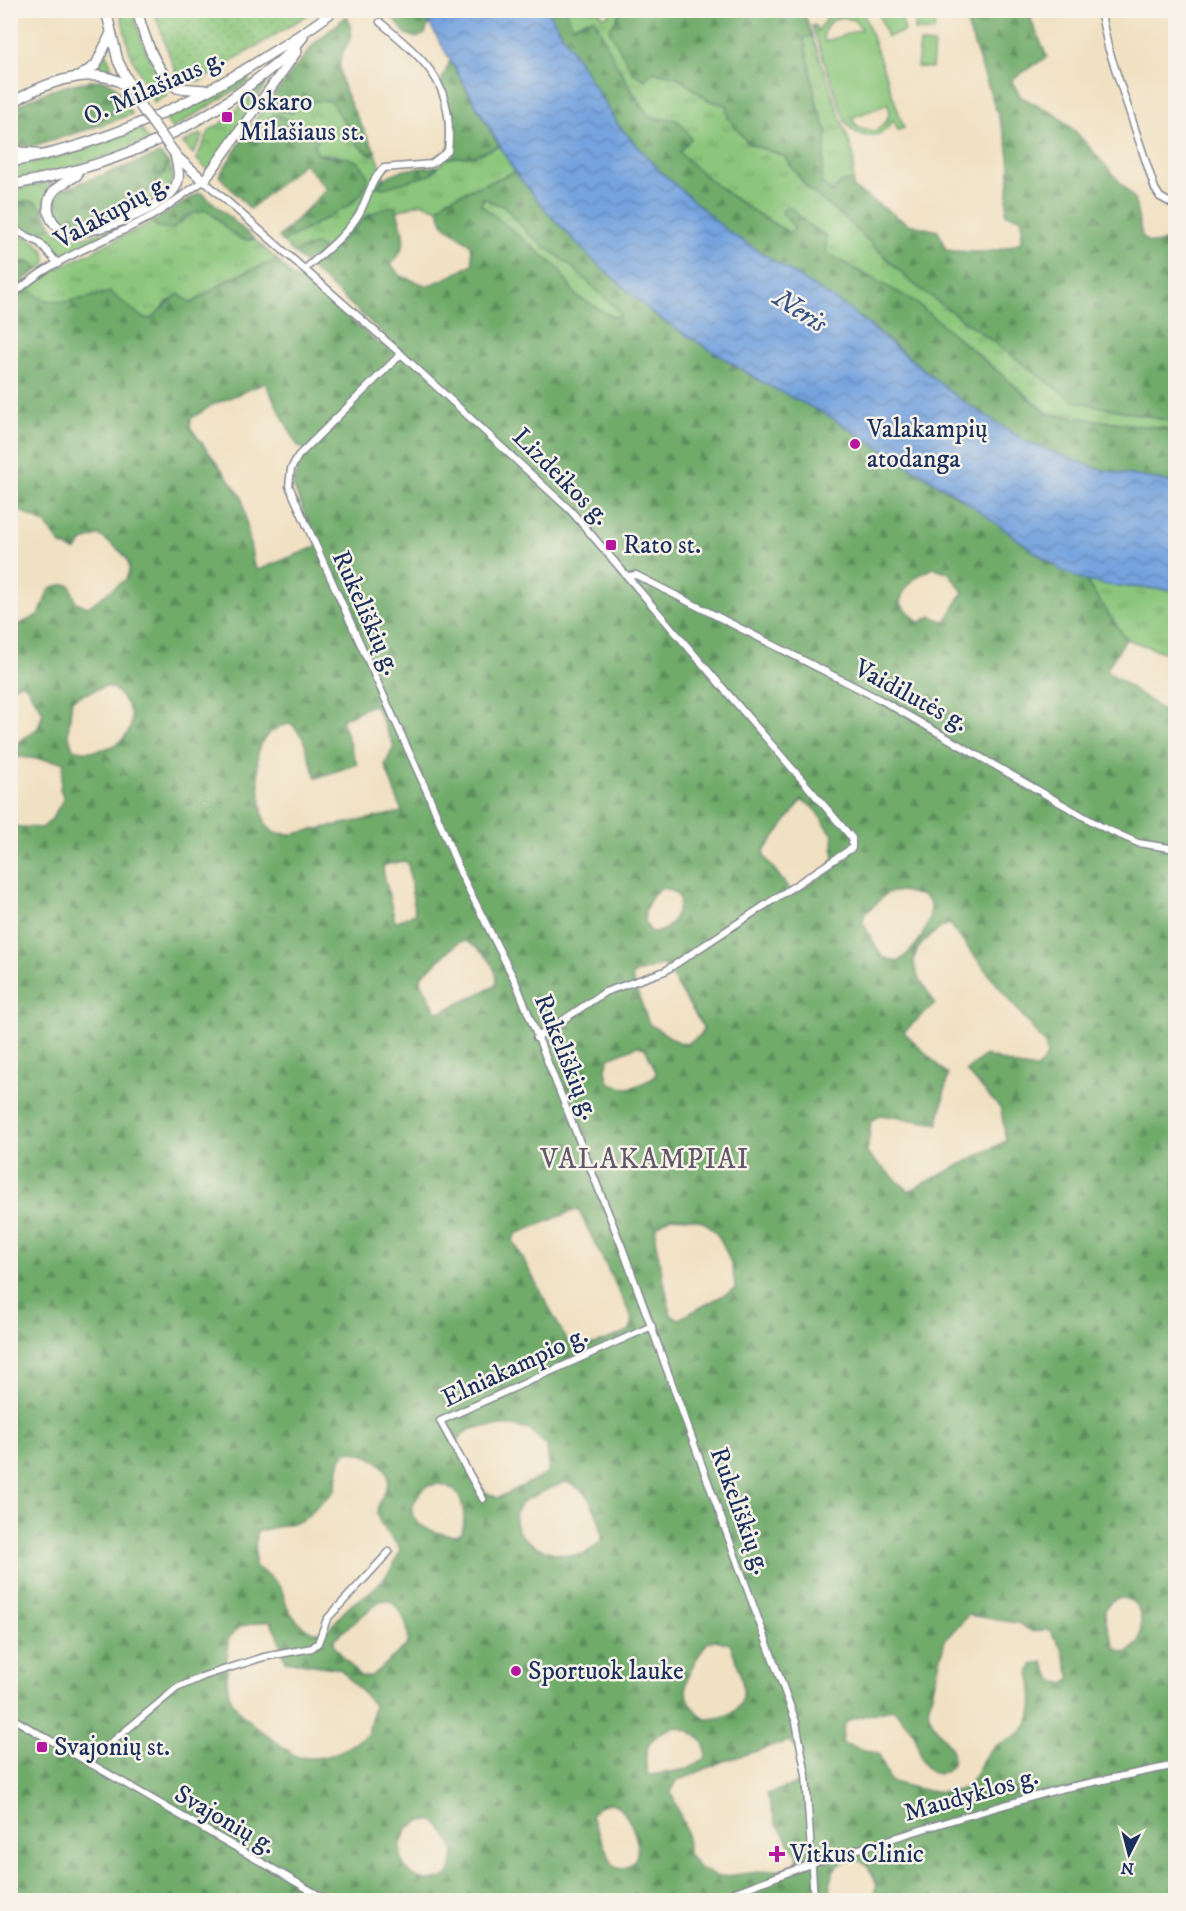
<svg xmlns="http://www.w3.org/2000/svg" width="1186" height="1911" viewBox="0 0 1186 1911" font-family="'IM FELL DW Pica',serif">
<style>
.grass{fill:url(#grass-tufts);stroke:#537a6c;stroke-width:1.5}
.forest{fill:url(#forest-firs);stroke:#466d64;stroke-width:1.5;fill-rule:evenodd}
.park{fill:url(#park-dots);stroke:#537a6c;stroke-width:1.5}
.pitch{fill:#8bc67b;stroke:#537a6c;stroke-width:1.5;fill-rule:evenodd}
.water{fill:url(#water-waves);stroke:#48699e;stroke-width:1.5}
.lines{fill:none;stroke-linecap:round;stroke-linejoin:round}
.minor-casing{stroke:#868890;stroke-width:9}
.primary-casing{stroke:#868890;stroke-width:12}
.minor{stroke:#fff;stroke-width:6}
.primary{stroke:#fff;stroke-width:9}
.primary-bridge-casing{stroke:#868890;stroke-width:12;stroke-linecap:butt}
.primary-bridge{stroke:#fff;stroke-width:9}
.poi-dot{fill:#b5179e;stroke:#f7f3e8;stroke-width:2}
.labels{text-anchor:middle;dominant-baseline:central;stroke-width:5;stroke-linejoin:round;paint-order:stroke}
.street-label{font-size:26px;fill:#1b2f5e;stroke:#f7f3e8}
.poi-label{font-size:26px;fill:#1b2f5e;stroke:#f7f3e8;text-anchor:start}
.water-label{font-size:27px;font-style:italic;fill:#365284;stroke:#f7f3e8}
.quarter-label{font-size:28px;letter-spacing:1.5px;fill:#61586b;stroke:#f7f3e8}
</style>
<defs>
<pattern id="grass-tufts" width="24" height="20" patternUnits="userSpaceOnUse" patternTransform="scale(1.5)"><rect width="24" height="20" fill="#8bc67b"/><path d="M3 7l-1-3M5 7V3M7 7l1-3M15 17l-1-3M17 17v-4M19 17l1-3" fill="none" stroke="#71a168"/></pattern>
<pattern id="forest-firs" width="22" height="20" patternUnits="userSpaceOnUse" patternTransform="scale(1.5)"><rect width="22" height="20" fill="#70ab6b"/><path d="M5 1l3.5 6h-7zM16 11l3.5 6h-7z" fill="#5b8c5b"/></pattern>
<pattern id="park-dots" width="8" height="8" patternUnits="userSpaceOnUse" patternTransform="scale(1.5)"><rect width="8" height="8" fill="#8bc67b"/><path d="M2 2h.1M6 6h.1" fill="none" stroke="#71a168" stroke-width="1.8" stroke-linecap="round"/></pattern>
<pattern id="water-waves" width="16" height="10" patternUnits="userSpaceOnUse" patternTransform="scale(1.5)"><rect width="16" height="10" fill="#75a3de"/><path d="M0 5q4-4 8 0t8 0" fill="none" stroke="#5f85b7"/></pattern>
</defs>
<rect width="100%" height="100%" fill="#f7f3e8"/>
<filter id="ink" filterUnits="userSpaceOnUse"><feTurbulence type="fractalNoise" baseFrequency=".0167" numOctaves="2"/><feDisplacementMap in="SourceGraphic" scale="12" xChannelSelector="R" yChannelSelector="G"/><feConvolveMatrix kernelMatrix="1 2 1 2 8 2 1 2 1" color-interpolation-filters="sRGB"/></filter>
<filter id="wash" filterUnits="userSpaceOnUse"><feTurbulence type="fractalNoise" baseFrequency=".008" numOctaves="4" result="noise"/><feDisplacementMap in="SourceGraphic" scale="24" xChannelSelector="R" yChannelSelector="G"/><feGaussianBlur stdDeviation="1.35" result="paint"/><feColorMatrix in="noise" values="0 0 0 0 0 0 0 0 0 0 0 0 0 0 0 0 0 1.4 0 .05"/><feComposite in="paint" operator="in"/></filter>
<g filter="url(#wash)">
<rect width="100%" height="100%" fill="#f1e1c3"/>
<g class="grass">
<path d="M566 10 600 11 603 17 609 15 610 11H617L619 14 615 22 653 71 677 77 708 100 727 105 728 118 748 143 784 156 808 189 847 220 911 282 1074 401 1175 422V430L1049 414 914 301 826 253V236L808 225 790 208 795 228 790 233C749 210 713 186 679 152L690 139C675 107 674 126 648 115L588 19 571 27Z"/>
<polygon points="120,11 132,11 146,51 169,90 165,96 154,103 130,53"/>
<polygon points="962,11 1008,11 1006,14 966,21"/>
<polygon points="812,36 854,156 853,181 842,183 832,193 821,182 827,131 817,106 804,38"/>
<polygon points="106,53 115,76 102,73 99,65"/>
<polygon points="245,76 249,79 248,82 172,129 165,118"/>
<polygon points="269,79 210,172 197,160 197,157 210,130 225,121"/>
<path d="M317 100 331 101 359 146 371 155 375 151 384 177 377 186 430 175 447 158 474 156 499 146 515 172 448 199 438 209 421 203 397 211 396 207 368 215 327 254 317 245 295 254 283 242 362 193 364 187 337 155 317 154 314 143 323 136C308 128 292 124 277 115L267 137 257 140 247 132 269 101 274 107 291 113 305 103Z"/>
<path d="M126 104 132 114 89 129C101 117 115 115 126 104Z"/>
<polygon points="141,128 149,141 74,167 11,180 11,167 71,154"/>
<polygon points="200,134 203,136 193,154 183,143"/>
<path d="M168 163C185 189 149 201 128 211 139 193 161 186 168 163Z"/>
<polygon points="53,182 46,195 44,210 35,202 11,203 11,190"/>
<polygon points="484,198 505,207 529,234 571,266 620,311 621,316 613,317 576,296 558,268 481,205"/>
<path d="M206 210C223 219 233 245 254 239L277 260 233 277 192 303 168 301 152 319 67 302C51 303 38 299 27 288L53 271 152 222 158 227 180 223 193 212Z"/>
<path d="M130 222 63 256 54 252 33 233 52 227C74 248 105 231 130 222Z"/>
<path d="M11 229C25 237 51 245 45 265L38 270 32 263 11 260Z"/>
<polygon points="1086,581 1126,587 1175,590 1175,656 1126,639"/>
</g>
<g class="forest">
<path d="M731 10 741 15 748 11H804L812 36 804 38 817 106 827 131 821 182 832 193 842 182 853 181V188L908 224 938 231 946 250C974 253 997 255 1022 241V218L1006 214 1010 166 1007 142 966 21 1005 14 1008 11H1033L1031 20 1047 57 1011 80 1021 97 1056 115 1075 131 1134 198 1142 236 1147 242 1157 244 1175 236V422L1074 401 911 282 847 220 808 189 784 156 748 143 728 118 727 105 708 100 677 77 653 71 645 80 633 73 609 30 619 15 617 11Z"/>
<polygon points="380,11 422,11 429,22 425,34 416,38 406,34 393,18"/>
<path d="M548 11H566L572 26 594 18C608 45 627 92 647 113 664 132 671 100 691 139L679 152C713 186 749 210 790 233L795 228 782 213 786 207H790L808 225 826 236V253L914 301 1048 414 1175 430V483L1097 469 1027 442 962 401 867 322 727 231 660 171 618 125Z"/>
<path d="M347 16C359 43 343 40 340 63 336 85 365 131 375 151L372 155 359 146 331 101C313 99 305 103 291 113L274 107 269 101 315 43Z"/>
<polygon points="450,61 499,146 474,156 447,158 452,132 441,82"/>
<path d="M103 80C116 84 120 92 126 104L119 111 99 119 89 129 29 147 20 146 18 148 11 142 10 111 14 108C39 92 74 81 103 80Z"/>
<path d="M277 115 324 136 314 143 317 154C338 162 356 148 368 177L362 193 350 205 283 242 279 237 327 189 304 163 250 209 219 176 247 132 257 140 267 137 269 132V118Z"/>
<path d="M160 154 168 163C161 186 139 193 128 211 109 219 73 241 57 218 51 209 53 200 58 191Z"/>
<path d="M437 166 430 175 384 188 377 187C391 167 415 169 437 166Z"/>
<path d="M515 172 550 215 590 257 656 316 762 382 827 415 983 513 1048 562 1086 581 1126 639 1106 670 1175 719V1900H871L877 1885C874 1878 871 1869 865 1864 856 1857 838 1861 833 1872 829 1880 831 1892 831 1900H11L10 826 42 828 51 820 64 799 60 789 64 762 12 756V747L38 728 43 712 26 686 20 683 11 688 10 629 38 615C50 599 40 583 70 585L76 602 88 607 126 579C138 558 114 547 99 535L84 541 75 551 61 545 46 524 19 510 11 513V260L32 263 38 270 24 279C38 315 81 299 110 292L143 318 151 319 178 294 192 303 233 277 277 260 292 276 326 299 380 345 387 337 295 254 297 251 317 244 327 254C344 239 373 203 396 207 403 233 411 244 391 265L401 276 428 286C444 278 459 274 473 263L471 245 444 225 438 209 448 199ZM483 198 505 207 529 234 571 266 619 311 620 316 613 317 576 296 558 268 481 205ZM265 383 297 445 308 451 298 465 293 485 318 546 258 570 254 566 242 497 190 427 191 419 212 405ZM935 568 949 573 963 592 945 622 931 616 919 623 900 603C903 586 919 572 935 568ZM105 686C115 687 117 692 123 699 150 734 106 759 73 749L68 733 72 699ZM374 704 394 746 385 765 402 812 293 834 274 833C271 830 266 826 265 822 261 812 256 763 258 752 260 737 278 724 292 724L303 738 316 778 357 764 341 720ZM802 800 813 807 833 835 834 870 793 894 764 856V851ZM404 861 408 864 415 914 395 922 383 870 384 865ZM664 888 676 893 680 901C677 915 668 937 650 931 639 913 646 906 657 890ZM902 891 923 896 930 903C933 927 916 948 898 962L882 957 863 923 864 915 887 893ZM949 924 1045 1044 1047 1056 1037 1069 1018 1066 985 1055 966 1071 1001 1109 1006 1141 909 1191 867 1154 871 1121 880 1115 938 1124 948 1075 904 1032 935 1003C920 979 900 960 929 937 935 932 941 926 949 924ZM466 941C482 950 500 966 495 986L441 1012 436 1011 421 981 422 975 459 942ZM664 964 703 1027 701 1035 686 1044 678 1042 649 1024 632 978 634 974ZM638 1046 645 1048 656 1072 655 1077C638 1086 626 1094 608 1081L606 1069 609 1058ZM578 1209 631 1316 632 1325 629 1331C609 1338 587 1352 567 1341L513 1240 516 1234ZM671 1217C684 1218 698 1217 708 1225 724 1237 735 1270 735 1289L679 1319 671 1315 655 1239 656 1227ZM513 1426 530 1430 547 1446 549 1466 547 1474 498 1498 485 1492 456 1448C456 1423 496 1426 513 1426ZM347 1451C364 1453 390 1461 388 1482 387 1493 377 1501 377 1513 378 1524 394 1540 400 1549 394 1573 375 1590 354 1603 343 1610 335 1626 324 1631 308 1637 291 1616 286 1604 283 1598 284 1592 280 1587 273 1578 264 1573 255 1566L256 1532 303 1520 335 1490 341 1459ZM564 1482C588 1486 602 1518 602 1540 596 1545 590 1552 583 1554 553 1561 493 1535 523 1501ZM439 1484C463 1487 467 1512 462 1533L457 1536C444 1535 414 1529 412 1512 411 1502 421 1493 426 1486ZM1119 1598C1144 1599 1143 1622 1139 1643L1126 1653 1116 1649C1110 1631 1093 1605 1119 1598ZM388 1600C402 1607 410 1629 408 1644L370 1677 360 1676 335 1647 334 1639 380 1601ZM968 1615 1018 1623 1033 1632 1047 1629 1051 1632 1062 1649 1071 1678 1065 1683C1050 1683 1049 1675 1043 1662L1032 1665 1030 1671C1032 1692 1039 1721 1017 1735 1008 1741 997 1743 989 1751 981 1760 978 1774 970 1783 955 1801 909 1787 890 1781L879 1754 842 1743 844 1725 851 1719 892 1709C901 1716 907 1724 914 1733 919 1741 919 1779 943 1773 947 1772 951 1767 952 1763 958 1744 930 1729 928 1710L945 1640ZM269 1621 277 1632 286 1661 340 1669 374 1705 368 1734C345 1750 325 1763 295 1756 278 1742 239 1719 231 1699 224 1682 228 1656 228 1638L241 1626ZM715 1640 730 1644C743 1679 760 1717 705 1719 672 1692 688 1672 707 1643ZM674 1727C691 1729 708 1739 706 1758L689 1769 650 1775 647 1773C642 1748 650 1735 674 1727ZM789 1741 799 1751 801 1782 767 1794 776 1823 798 1856 796 1864 783 1869 717 1877 699 1868 687 1852V1833L671 1792 677 1781 721 1762ZM612 1803C632 1812 653 1863 621 1869L613 1866 591 1816C595 1805 602 1805 612 1803ZM420 1821H435C451 1839 459 1849 450 1873 433 1887 405 1880 401 1856 399 1846 403 1838 407 1828Z"/>
<path d="M199 193 203 194 254 239C233 245 223 219 206 210L185 216 173 229 158 227 152 222Z"/>
<path d="M27 201C41 200 47 216 52 227L33 233 11 224V203Z"/>
</g>
<polygon class="park" points="154,11 154,10 314,11 200,81 182,79 176,74"/>
<g class="pitch">
<path d="M845 11 856 14V11H863L904 128 898 130 893 120C883 141 857 141 845 121L812 26 815 25 818 31 828 16ZM843 17 854 20 862 29 824 42C822 29 829 19 843 17ZM888 104C892 116 885 125 874 131L859 128 851 118Z"/>
<polygon points="878,11 899,11 905,31 887,37"/>
<polygon points="916,11 936,11 934,32 915,31"/>
<polygon points="920,43 934,44 932,68 917,67"/>
</g>
<polygon class="water" points="422,11 548,11 618,125 660,171 727,231 846,307 962,401 1027,442 1097,469 1175,483 1175,590 1107,585 1086,581 1061,570 961,498 827,415 762,382 656,316 590,257 550,215 515,172"/>
</g>
<g filter="url(#ink)">
<g class="lines">
<defs>
<g id="minor">
<polyline points="1100,10 1108,47 1155,189 1160,197 1176,206"/>
<polyline points="10,227 40,243 58,264"/>
<path d="M305 269C323 253 344 237 357 217 368 201 369 181 384 168L431 164 448 151C455 84 427 62 380 22"/>
<path d="M10 298C47 260 104 242 150 217 169 207 185 192 204 181L401 354 571 511 852 838V848L665 971 605 992 536 1038"/>
<polyline points="401,354 298,456 291,469 289,486 429,796 461,874 516,983 622,1247 796,1722 806,1775 814,1900"/>
<polyline points="628,576 636,575 881,700 1102,827 1138,843 1176,849"/>
<polyline points="483,1499 440,1421 652,1326"/>
<polyline points="10,1717 327,1900"/>
<polyline points="90,1764 95,1756 177,1688 204,1676 264,1657 312,1648 318,1643 327,1619 389,1552"/>
<polyline points="714,1900 813,1863 956,1819 1060,1789 1176,1765"/>
</g>
<g id="primary">
<polyline points="106,10 118,61 141,107"/>
<path d="M137 10C144 37 155 71 177 88L205 90"/>
<polyline points="80,76 96,65 110,35"/>
<path d="M10 105C35 86 87 66 118 81 123 83 128 88 133 92"/>
<polyline points="10,146 19,152 36,153"/>
<polyline points="175,155 204,181 297,51"/>
<path d="M10 162C101 146 185 107 262 59 287 43 312 29 334 10"/>
<path d="M77 175C70 180 60 184 54 191 41 206 51 231 72 232 95 234 164 208 176 186 181 176 177 165 175 154"/>
<path d="M10 185C101 169 184 138 256 80 273 67 290 54 303 37"/>
</g>
</defs>
<use href="#minor" class="minor-casing"/>
<use href="#primary" class="primary-casing"/>
<use href="#minor" class="minor"/>
<use href="#primary" class="primary"/>
<defs>
<polyline id="primary-bridge" points="141,107 175,154"/>
</defs>
<use href="#primary-bridge" class="primary-bridge-casing"/>
<use href="#primary-bridge" class="primary-bridge"/>
</g>
</g>
<g class="poi-dot">
<rect x="221" y="111" width="12" height="12" rx="3"/>
<circle cx="855" cy="444" r="6"/>
<rect x="605" y="539" width="12" height="12" rx="3"/>
<circle cx="516" cy="1671" r="6"/>
<rect x="36" y="1741" width="12" height="12" rx="3"/>
<path d="M774 1845h6v6h6v6h-6v6h-6v-6h-6v-6h6z"/>
</g>
<g class="labels">
<g class="street-label">
<text transform="translate(154 88) rotate(-24)">O. Milašiaus g.</text>
<text transform="translate(112 212) rotate(-29)">Valakupių g.</text>
<text transform="translate(561 477) rotate(45)">Lizdeikos g.</text>
<text transform="translate(366 613) rotate(66)">Rukeliškių g.</text>
<text transform="translate(911 696) rotate(28)">Vaidilutės g.</text>
<text transform="translate(566 1057) rotate(68)">Rukeliškių g.</text>
<text transform="translate(515 1367) rotate(-25)">Elniakampio g.</text>
<text transform="translate(740 1511) rotate(70)">Rukeliškių g.</text>
<text transform="translate(971 1795) rotate(-16)">Maudyklos g.</text>
<text transform="translate(225 1820) rotate(30)">Svajonių g.</text>
</g>
<g class="poi-label">
<text x="239" y="102">Oskaro<tspan x="239" dy="30">Milašiaus st.</tspan></text>
<text x="867" y="429">Valakampių<tspan x="867" dy="30">atodanga</tspan></text>
<text x="623" y="545">Rato st.</text>
<text x="528" y="1671">Sportuok lauke</text>
<text x="54" y="1747">Svajonių st.</text>
<text x="790" y="1854">Vitkus Clinic</text>
</g>
<g class="water-label">
<text transform="translate(800 311) rotate(33)">Neris</text>
</g>
<g class="quarter-label">
<text x="645" y="1159">VALAKAMPIAI</text>
</g>
</g>
<rect width="1186" height="1911" fill="none" stroke="#f7f3e8" stroke-width="36"/>
<g transform="translate(1129 1854) rotate(186)" stroke="#f7f3e8" stroke-width="4.5" paint-order="stroke">
<path d="M0-4.5L10 22L0 15L-10 22Z" fill="#1b2f5e"/>
<text y="-9" font-size="16" font-weight="bold" text-anchor="middle" fill="#1b2f5e">N</text>
</g>
</svg>
